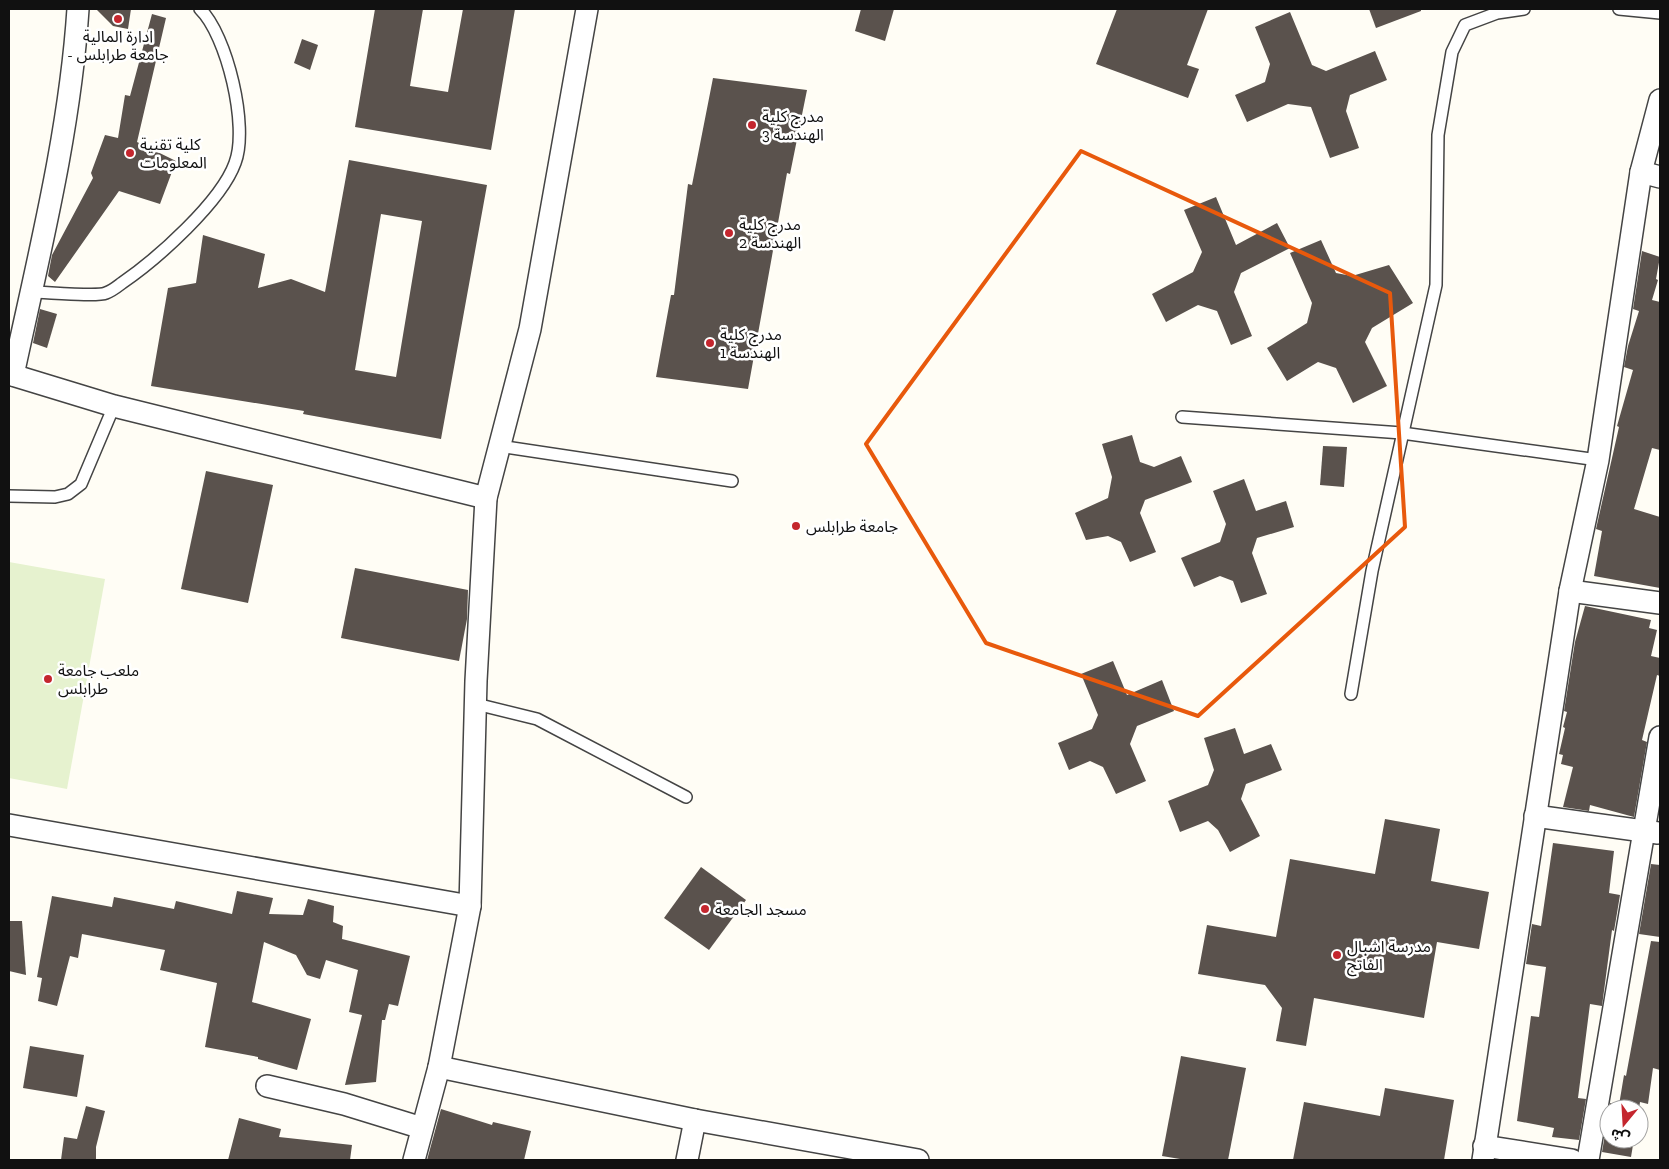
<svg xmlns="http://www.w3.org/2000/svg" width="1669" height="1169" viewBox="0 0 1669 1169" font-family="'Zilla Slab','Noto Sans Arabic',serif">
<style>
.pitch{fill:#e6f2cf}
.building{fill:#5a524d;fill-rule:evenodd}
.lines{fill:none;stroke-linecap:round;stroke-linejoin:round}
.service-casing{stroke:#444;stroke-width:14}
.minor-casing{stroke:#444;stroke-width:24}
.service{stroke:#fff;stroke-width:11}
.minor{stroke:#fff;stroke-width:21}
.marked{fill:none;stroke:#e8590c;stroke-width:4;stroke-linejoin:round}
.poi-dot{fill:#c4262e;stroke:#fff;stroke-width:2}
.labels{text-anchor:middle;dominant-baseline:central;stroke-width:5;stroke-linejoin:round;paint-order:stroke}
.poi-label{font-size:16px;fill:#111;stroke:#fff;text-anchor:start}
</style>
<rect width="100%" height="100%" fill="#fffdf5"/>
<polygon class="pitch" points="9,562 105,579 67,789 9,778"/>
<g class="building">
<polygon points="96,9 131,9 128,29 113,26"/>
<polygon points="375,9 423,9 410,86 448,92 463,9 515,9 491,150 355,127"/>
<polygon points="861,9 894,9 885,41 855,31"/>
<polygon points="1117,9 1208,9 1187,65 1199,69 1188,98 1096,64"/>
<polygon points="1369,9 1421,9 1421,11 1376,28"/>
<polygon points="1290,12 1312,65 1326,71 1375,51 1387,80 1350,95 1346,111 1359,148 1330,158 1311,107 1288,104 1247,122 1235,95 1265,82 1270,64 1255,27"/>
<polygon points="152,14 166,18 137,142 176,161 160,204 119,191 55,282 48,276 52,255 93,178 91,173 105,135 118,138 125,95 130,96"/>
<polygon points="302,39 318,45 310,70 294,63"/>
<polygon points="713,78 807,90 790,174 787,173 748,389 656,377 671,295 674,295 688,184 692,185"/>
<path d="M349 160 487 185 441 439 303 414 304 411 151 386 168 288 196 283 203 235 265 254 258 288 291 279 325 292ZM381 214 422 221 396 377 355 370Z"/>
<polygon points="1216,197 1236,245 1277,223 1290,248 1241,273 1234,292 1252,336 1231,345 1217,311 1198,305 1166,322 1152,294 1193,272 1202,252 1184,210"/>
<polygon points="1321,240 1336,273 1352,276 1389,265 1413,303 1372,328 1365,342 1387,386 1353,403 1336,368 1318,362 1287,381 1267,348 1307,323 1312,303 1290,253"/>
<polygon points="1642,251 1660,257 1656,279 1658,280 1652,300 1660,302 1660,450 1652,448 1634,509 1660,517 1660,588 1594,576 1602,531 1596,529 1619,427 1617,426 1633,370 1624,367 1628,346 1639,311 1633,309"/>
<polygon points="40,309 57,314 47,348 33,343"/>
<polygon points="1132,435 1140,462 1154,467 1181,456 1192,482 1145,500 1140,513 1156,552 1130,562 1121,542 1108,536 1086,540 1075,513 1108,498 1112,477 1102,444"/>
<polygon points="1323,446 1347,447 1344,487 1320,485"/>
<polygon points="206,471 273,485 248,603 181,589"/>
<polygon points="1244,479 1256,511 1286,501 1294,527 1257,538 1252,553 1267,594 1241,603 1233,581 1220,576 1194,587 1181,558 1220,542 1226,524 1213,491"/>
<polygon points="355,568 468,590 467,619 459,661 341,638"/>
<polygon points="1585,606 1651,620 1649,628 1657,630 1651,656 1660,658 1660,676 1657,675 1642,740 1647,742 1634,817 1590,805 1589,811 1563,807 1573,767 1561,764 1563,755 1559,754 1565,728 1563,727 1567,712 1564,711 1575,642"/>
<polygon points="1113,661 1127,695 1162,680 1174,711 1137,726 1130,744 1146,781 1116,794 1103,767 1090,761 1069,770 1058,743 1092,729 1098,715 1081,674"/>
<polygon points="1235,728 1244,754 1271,744 1282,770 1246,784 1241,799 1260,836 1230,852 1218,830 1208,821 1180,832 1168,801 1208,785 1214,770 1204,738"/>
<polygon points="1385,819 1440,829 1431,881 1489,892 1479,949 1437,942 1424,1018 1314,998 1306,1046 1276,1041 1282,1008 1265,985 1198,974 1207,925 1276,937 1290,859 1375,874"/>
<polygon points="1553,843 1614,851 1609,893 1620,895 1614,931 1612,930 1602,1006 1590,1004 1578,1098 1586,1099 1579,1140 1552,1137 1554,1128 1517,1121 1531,1016 1539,1017 1546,967 1526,964 1532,924 1541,926"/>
<polygon points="1651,864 1660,865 1660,937 1639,934"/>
<polygon points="701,867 746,900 709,950 664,918"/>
<polygon points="237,891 273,898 269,914 303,915 308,899 334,906 333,922 343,926 342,939 410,956 398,1006 389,1004 385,1020 382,1020 376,1082 345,1085 362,1015 349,1012 358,970 326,960 320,979 307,975 296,955 264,942 252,1002 311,1019 297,1070 258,1059 258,1057 205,1047 217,983 160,970 165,950 82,934 78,958 70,956 57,1006 38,1001 42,978 37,977 52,896 112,907 114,897 174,909 176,901 232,914"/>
<polygon points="9,921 22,921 26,975 9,971"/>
<polygon points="1651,941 1660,942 1660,1070 1653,1068 1648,1104 1640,1102 1639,1109 1609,1109 1610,1103 1619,1105 1624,1075 1626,1076"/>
<polygon points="30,1046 84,1055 77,1097 23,1088"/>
<polygon points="1181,1056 1246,1068 1228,1160 1186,1160 1162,1156"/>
<polygon points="1385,1088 1454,1100 1444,1160 1293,1160 1304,1102 1380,1116"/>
<polygon points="86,1106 105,1111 96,1147 96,1160 61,1160 64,1137 77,1139"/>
<polygon points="441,1109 492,1125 493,1122 531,1131 524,1160 427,1160"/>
<polygon points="1609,1111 1609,1139 1634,1139 1631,1157 1602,1152"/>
<polygon points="239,1118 281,1129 279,1137 352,1145 350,1160 228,1160"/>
</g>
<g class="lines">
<defs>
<g id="service">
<polyline points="1619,9 1660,13"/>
<path d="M31 292C45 292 97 297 106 293 112 291 118 286 122 283 157 259 221 202 235 163 249 127 227 35 200 9"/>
<polyline points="1182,417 1402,433 1598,460"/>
<polyline points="499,446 732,481"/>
<polyline points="9,496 55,497 68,494 81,484 114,406"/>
<polyline points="1351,694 1372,571 1436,285 1438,135 1452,52 1465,25 1497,13 1524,9"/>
<polyline points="476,704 537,719 686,797"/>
</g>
<g id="minor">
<polyline points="1641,172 1660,177"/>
<polyline points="9,374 114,406 486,498"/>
<path d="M13 375C39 254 70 132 78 9"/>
<polyline points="1570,591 1660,603"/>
<polyline points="1535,816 1658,833"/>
<polyline points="9,825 470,906"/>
<polyline points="439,1067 695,1120 918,1160"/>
<polyline points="267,1086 344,1104 422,1128"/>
<polyline points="1484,1146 1572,1160"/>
<polyline points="414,1160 439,1067 470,906 476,681 486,498 530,329 587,9"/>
<polyline points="687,1160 695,1120"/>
<polyline points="1483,1160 1570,591 1598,460 1641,172 1660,100"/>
<polyline points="1588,1160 1660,737"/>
</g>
</defs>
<use href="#service" class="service-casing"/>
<use href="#minor" class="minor-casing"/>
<use href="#service" class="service"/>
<use href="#minor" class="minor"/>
</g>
<path class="marked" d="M1081 151 1390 293 1405 527 1198 716 986 643 866 444Z"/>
<g class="poi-dot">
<circle cx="118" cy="19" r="5"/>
<circle cx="752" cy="125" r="5"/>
<circle cx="130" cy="153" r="5"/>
<circle cx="729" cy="233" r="5"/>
<circle cx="710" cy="343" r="5"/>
<circle cx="796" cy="526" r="5"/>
<circle cx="48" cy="679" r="5"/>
<circle cx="705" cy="909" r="5"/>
<circle cx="1337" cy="955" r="5"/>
</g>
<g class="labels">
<g class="poi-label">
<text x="118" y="36" text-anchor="middle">ادارة المالية<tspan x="118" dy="18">- جامعة طرابلس</tspan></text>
<text x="762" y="116">مدرج كلية<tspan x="762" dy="18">الهندسة 3</tspan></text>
<text x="140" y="144">كلية تقنية<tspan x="140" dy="18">المعلومات</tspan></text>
<text x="739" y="224">مدرج كلية<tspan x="739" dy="18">الهندسة 2</tspan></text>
<text x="720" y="334">مدرج كلية<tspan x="720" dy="18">الهندسة 1</tspan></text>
<text x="806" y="526">جامعة طرابلس</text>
<text x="58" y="670">ملعب جامعة<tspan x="58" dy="18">طرابلس</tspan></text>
<text x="715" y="909">مسجد الجامعة</text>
<text x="1347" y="946">مدرسة اشبال<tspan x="1347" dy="18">الفاتح</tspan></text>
</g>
</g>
<rect width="1669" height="1169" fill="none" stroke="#111111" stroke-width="20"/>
<g transform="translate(1624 1124) rotate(198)"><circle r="24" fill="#ffffff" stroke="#a0a0a0"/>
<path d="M0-4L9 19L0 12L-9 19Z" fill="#c4262e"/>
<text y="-8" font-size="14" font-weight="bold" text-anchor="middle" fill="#111111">ش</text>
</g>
</svg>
